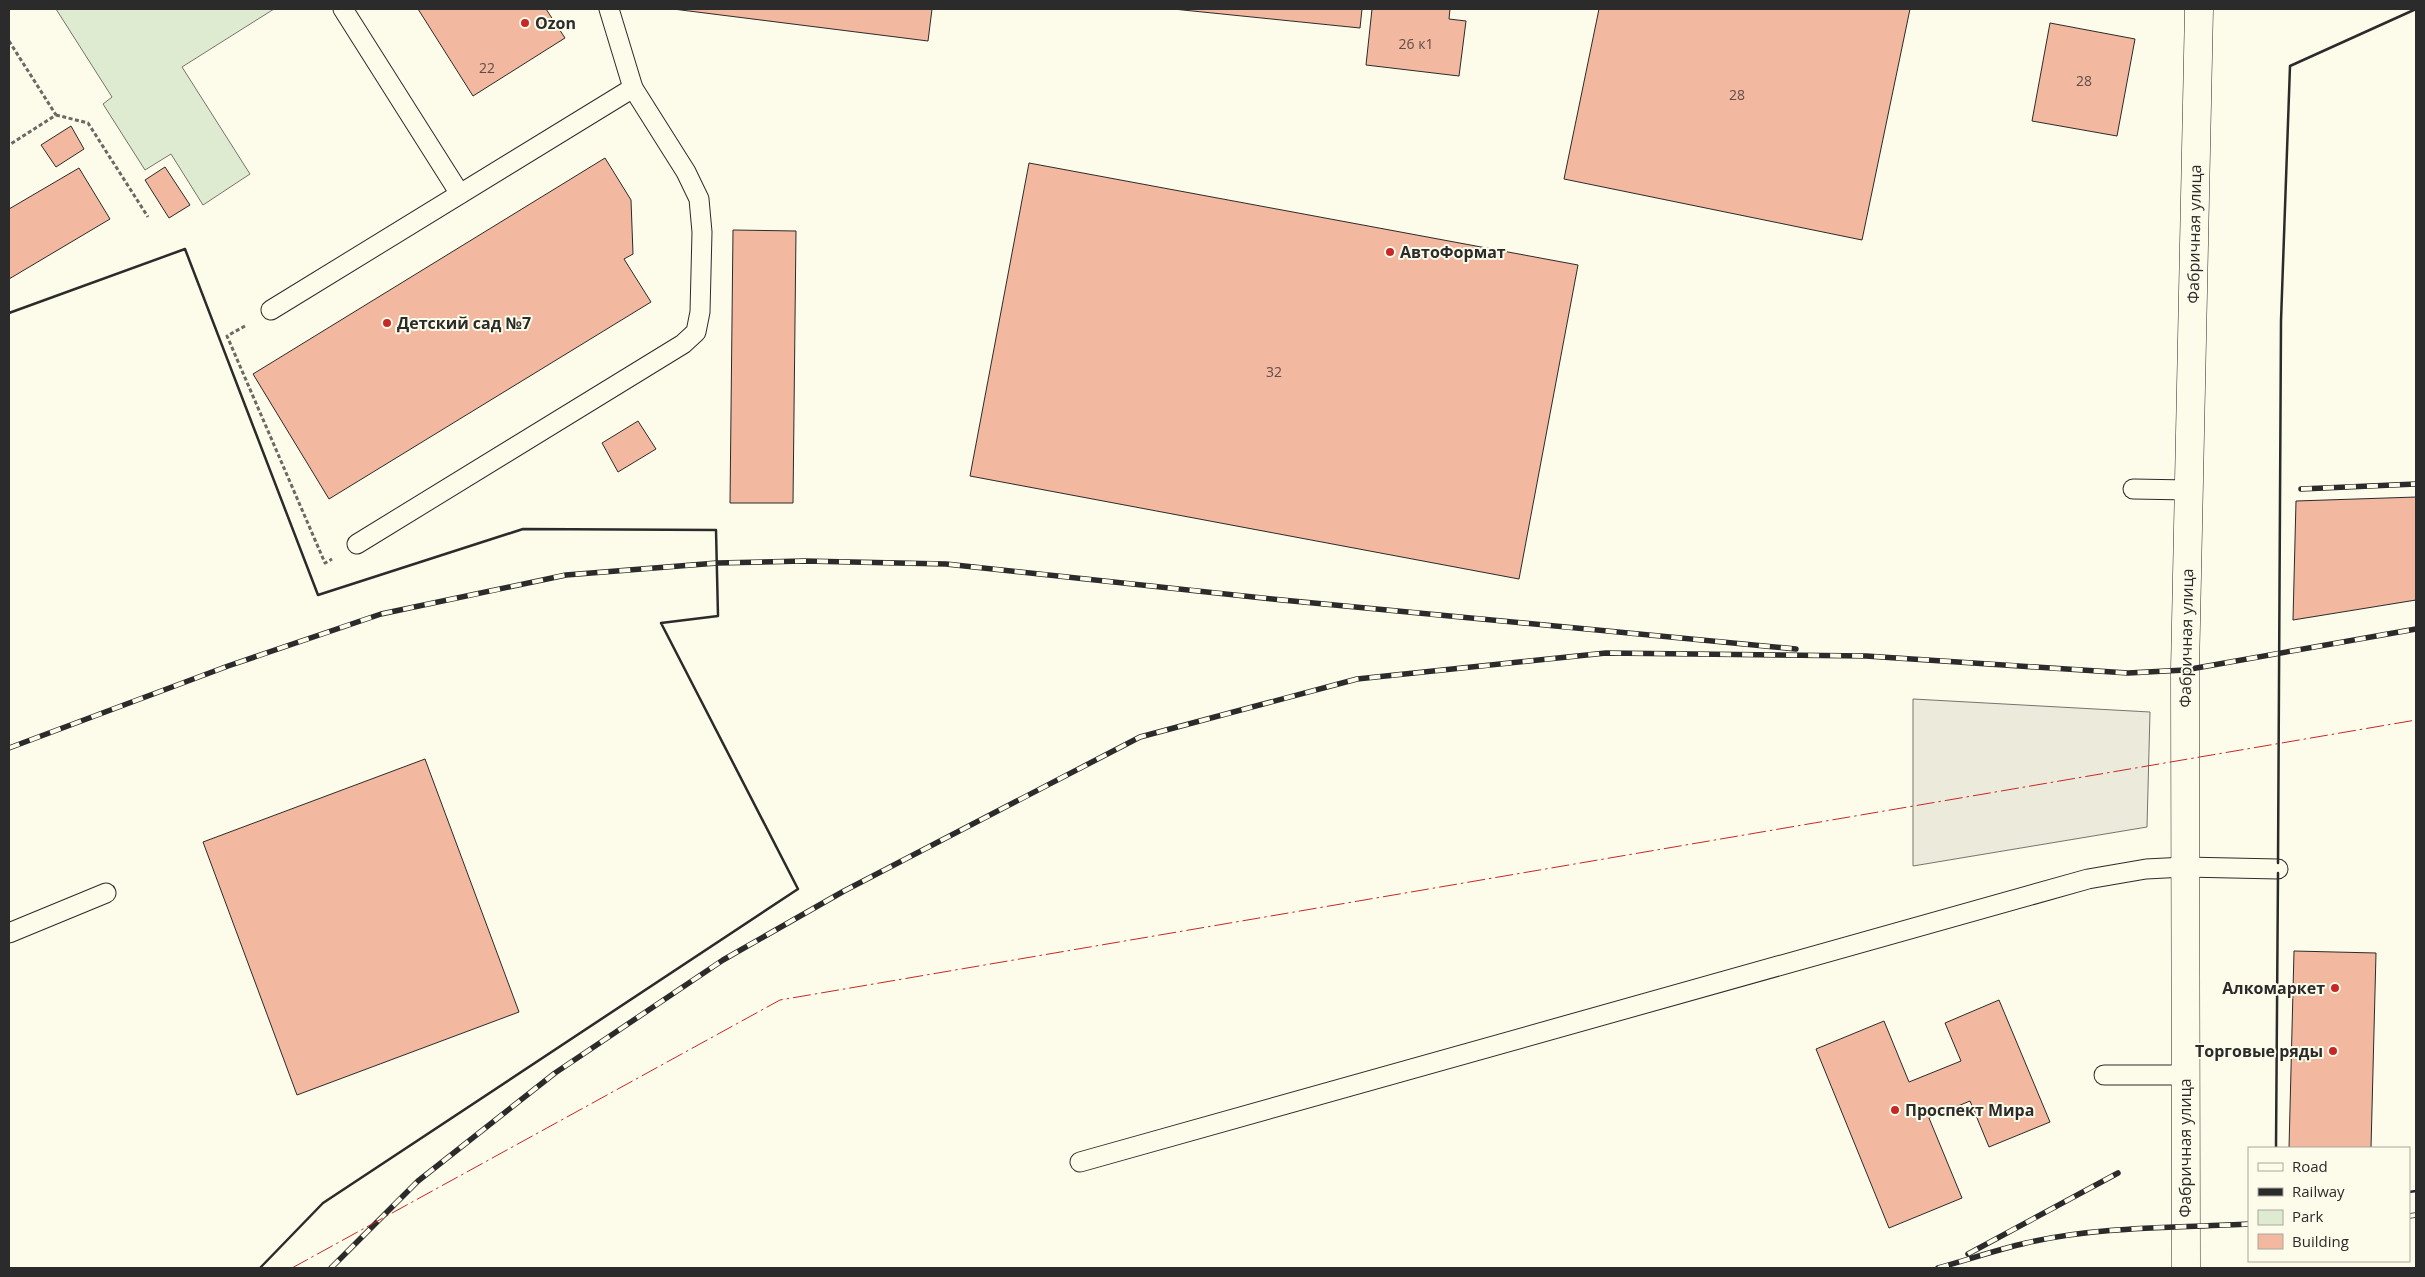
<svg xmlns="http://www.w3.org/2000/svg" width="2425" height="1277" viewBox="0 0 2425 1277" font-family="'Open Sans',sans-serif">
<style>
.green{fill:#deebd1;stroke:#74746e}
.parking{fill:#eceadb;stroke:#74746e}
.building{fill:#f2b8a0;stroke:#2b2b2b}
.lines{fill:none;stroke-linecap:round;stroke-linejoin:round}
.lane-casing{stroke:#2b2b2b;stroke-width:21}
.street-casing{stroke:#2b2b2b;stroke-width:29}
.path{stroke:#6a6964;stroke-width:3;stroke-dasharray:4 2.5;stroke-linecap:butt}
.lane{stroke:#fdfbea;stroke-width:19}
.street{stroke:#fdfbea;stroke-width:28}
.rail-casing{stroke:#2b2b2b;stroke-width:5.5}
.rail{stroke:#fdfbea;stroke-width:4;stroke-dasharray:11;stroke-linecap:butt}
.wall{stroke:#2b2b2b;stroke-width:2.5}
.power{stroke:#c62828;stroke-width:1;stroke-dasharray:18 4 2.5 4;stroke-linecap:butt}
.poi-dot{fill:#c62828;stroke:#fdfbea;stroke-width:2}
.labels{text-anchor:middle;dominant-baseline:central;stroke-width:4;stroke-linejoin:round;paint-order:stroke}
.number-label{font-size:14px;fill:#5d4e48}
.poi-label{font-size:16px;font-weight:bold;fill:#2b2b2b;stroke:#fdfbea;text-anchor:start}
.street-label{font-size:16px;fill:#2b2b2b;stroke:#fdfbea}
</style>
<rect width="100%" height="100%" fill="#fdfbea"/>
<polygon class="green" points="56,9 274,9 182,67 250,174 203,205 171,154 145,170 103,104 112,97"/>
<polygon class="parking" points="1913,699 2150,712 2147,827 1913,866"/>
<g class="building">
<polygon points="418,9 546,9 565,38 473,96"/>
<polygon points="673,9 932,9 928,41"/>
<polygon points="1173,9 1362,9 1360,28"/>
<polygon points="1372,9 1450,9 1449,19 1466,21 1459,76 1366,65"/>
<polygon points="1599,9 1910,9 1862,240 1564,179"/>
<polygon points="2050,23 2135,39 2117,136 2032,121"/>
<polygon points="71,126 84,149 56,167 41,145"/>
<polygon points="605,158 631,200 633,254 624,259 651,302 329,499 253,374"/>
<polygon points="1029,163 1578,265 1519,579 970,476"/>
<polygon points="165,167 190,205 169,218 145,180"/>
<polygon points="79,168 110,219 9,279 9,209"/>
<polygon points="733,230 796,231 793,503 730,503"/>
<polygon points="638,421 656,449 618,472 602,443"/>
<polygon points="2416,497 2416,600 2293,620 2296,501"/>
<polygon points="425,759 519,1012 297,1095 203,842"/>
<polygon points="2294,951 2376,953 2371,1148 2289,1148"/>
<polygon points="1999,1000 2050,1122 1989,1147 1970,1101 1929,1118 1962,1198 1889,1228 1816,1049 1884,1021 1909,1082 1961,1061 1945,1023"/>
</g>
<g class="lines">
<defs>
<g id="lane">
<polyline points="343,9 460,194"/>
<polyline points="271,310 633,88"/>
<polyline points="2133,489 2189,490"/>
<polyline points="357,544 683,344 696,332 700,312 702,232 699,199 686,172 633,88 609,9"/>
<polyline points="9,933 106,893"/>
<polyline points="2104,1075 2185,1075"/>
<polyline points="1080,1162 2088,879 2146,869 2185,867 2278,869"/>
</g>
<polyline id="street" points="2186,1268 2185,670 2199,9"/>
</defs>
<use href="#lane" class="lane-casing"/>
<use href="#street" class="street-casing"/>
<g class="path">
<polyline points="9,41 56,115 9,145"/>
<polyline points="56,115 88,123 148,217"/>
<polyline points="245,326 227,336 325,563 332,559"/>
</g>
<use href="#lane" class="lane"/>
<use href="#street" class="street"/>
<defs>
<g id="rail">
<polyline points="2301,489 2416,484"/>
<polyline points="9,748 228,666 381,614 566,575 717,563 804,561 946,564 1282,600 1796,649"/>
<polyline points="2409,1216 2416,1215"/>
<polyline points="1968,1254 2118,1173"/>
<polyline points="331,1268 418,1181 555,1073 723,960 844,891 1140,737 1357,679 1606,653 1866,656 2128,673 2185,670 2416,629"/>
<path d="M1938 1268C1967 1260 1996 1250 2026 1243 2098 1226 2175 1228 2249 1224"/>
</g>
</defs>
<use href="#rail" class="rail-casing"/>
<use href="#rail" class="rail"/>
<g class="wall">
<polyline points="9,313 185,249 318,595 523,529 716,530 718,616 661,623 798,889 323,1203 260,1268"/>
<polyline points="2278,863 2281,321 2290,66 2416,9"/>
<polyline points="2276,1148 2278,873"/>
<polyline points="2409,1192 2416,1191"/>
</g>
<polyline class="power" points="292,1268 780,1000 2416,720"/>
</g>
<g class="poi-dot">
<circle cx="525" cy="23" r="5"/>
<circle cx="1390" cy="252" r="5"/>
<circle cx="387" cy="323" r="5"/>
<circle cx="2335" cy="988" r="5"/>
<circle cx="2333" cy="1051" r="5"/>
<circle cx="1895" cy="1110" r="5"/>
</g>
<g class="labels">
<g class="number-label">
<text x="1416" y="43">26 к1</text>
<text x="487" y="67">22</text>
<text x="2084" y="80">28</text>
<text x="1737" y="94">28</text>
<text x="1274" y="371">32</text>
</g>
<g class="poi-label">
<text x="535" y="23">Ozon</text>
<text x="1400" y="252">АвтоФормат</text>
<text x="397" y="323">Детский сад №7</text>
<text x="2325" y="988" text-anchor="end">Алкомаркет</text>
<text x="2323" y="1051" text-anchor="end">Торговые ряды</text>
<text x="1905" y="1110">Проспект Мира</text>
</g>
<g class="street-label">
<text transform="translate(2194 234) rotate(-89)">Фабричная улица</text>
<text transform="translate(2186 638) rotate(-89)">Фабричная улица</text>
<text transform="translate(2185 1148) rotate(-90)">Фабричная улица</text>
</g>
</g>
<rect width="2425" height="1277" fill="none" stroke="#2b2b2b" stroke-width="20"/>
<rect x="2248" y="1147" width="162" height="115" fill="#fdfbea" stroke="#a9a89e"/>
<rect x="2258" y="1163" width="25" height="8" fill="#fdfbea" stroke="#a9a89e"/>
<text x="2292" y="1172" font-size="15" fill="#2b2b2b">Road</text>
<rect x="2258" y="1188" width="25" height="8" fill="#2b2b2b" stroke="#a9a89e"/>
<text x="2292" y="1197" font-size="15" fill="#2b2b2b">Railway</text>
<rect x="2258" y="1210" width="25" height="15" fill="#deebd1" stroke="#a9a89e"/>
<text x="2292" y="1222" font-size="15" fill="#2b2b2b">Park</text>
<rect x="2258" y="1234" width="25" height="15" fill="#f2b8a0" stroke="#a9a89e"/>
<text x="2292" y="1247" font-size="15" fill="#2b2b2b">Building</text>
</svg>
